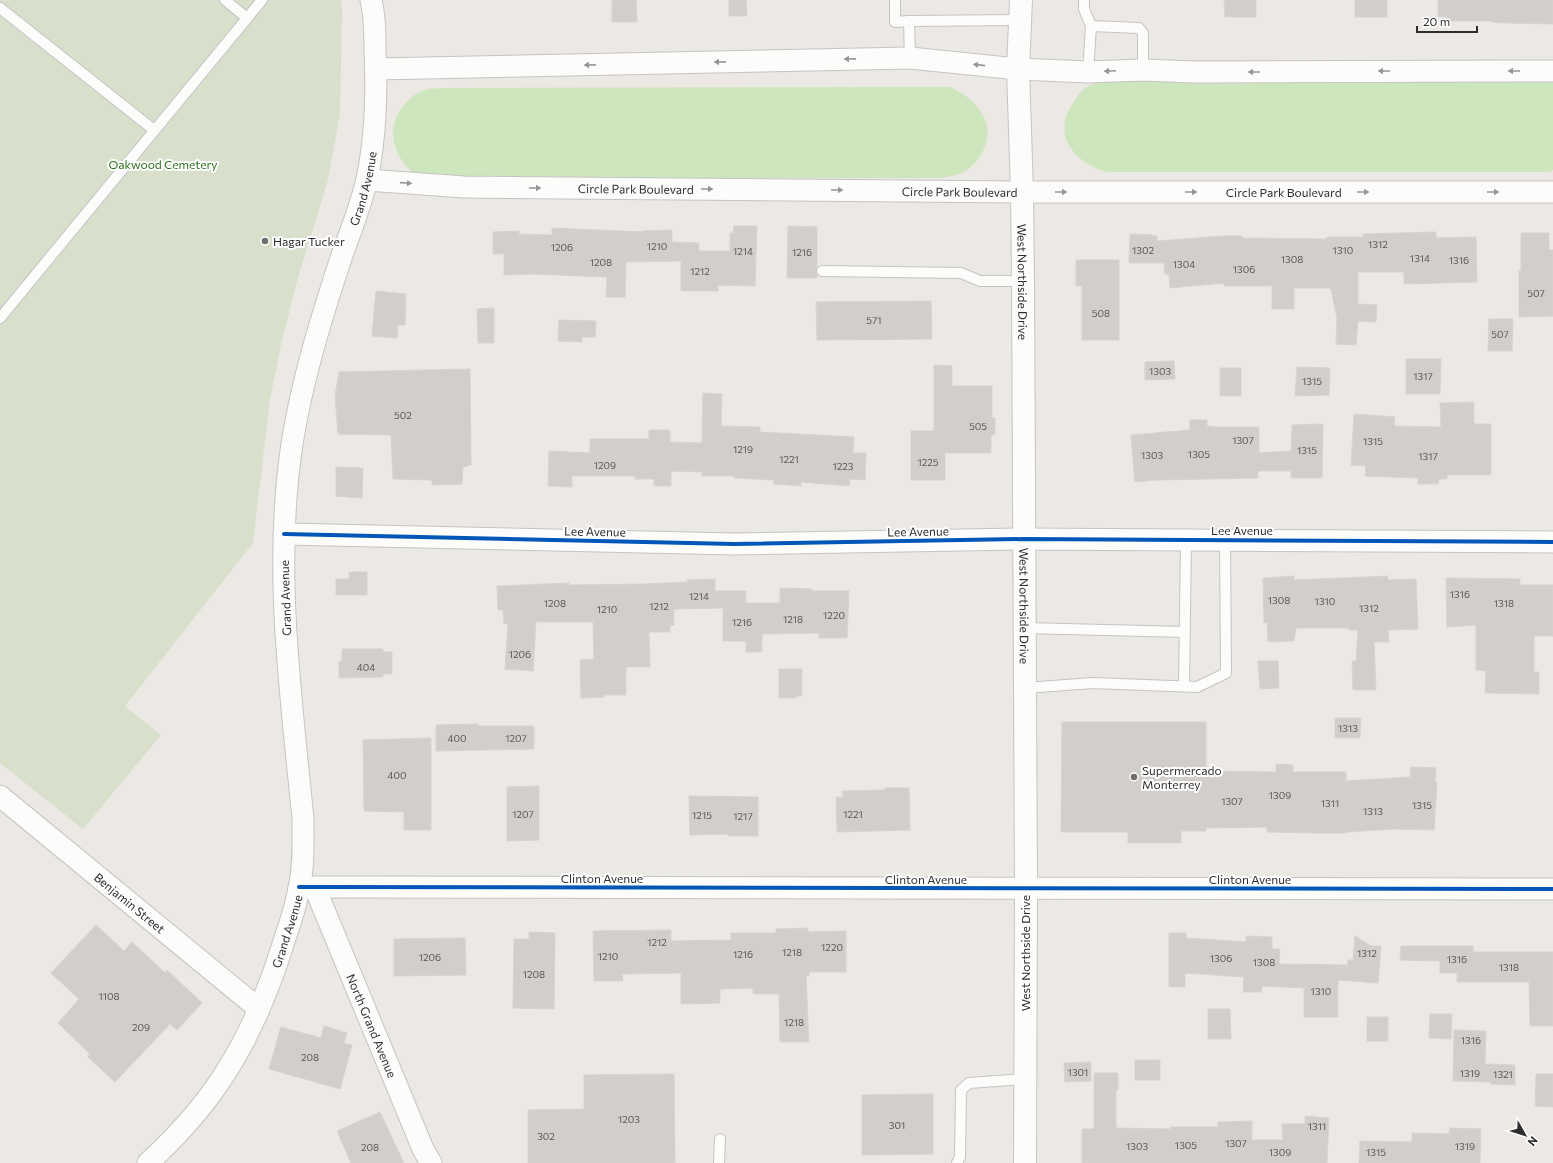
<svg xmlns="http://www.w3.org/2000/svg" width="1553" height="1163" viewBox="0 0 1553 1163" font-family="Commissioner,sans-serif">
<style>
.green{fill:#cee6be}
.cemetery{fill:#d8e0cc}
.building{fill:#d1cecb;stroke:#d7d4d0}
.lines{fill:none;stroke-linecap:round;stroke-linejoin:round}
.lane-casing{stroke:#c5c4c5;stroke-width:12}
.street-casing{stroke:#c5c4c5;stroke-width:23}
.secondary-casing{stroke:#c5c4c5;stroke-width:24}
.lane{stroke:#fcfcfb;stroke-width:10}
.street{stroke:#fcfcfb;stroke-width:21}
.secondary{stroke:#fcfcfb;stroke-width:22}
.cycleway-casing{stroke:#fff;stroke-width:6}
.cycleway{stroke:#0057b8;stroke-width:4}
.oneway{fill:#959594}
.poi-dot{fill:#706f6e;stroke:#fff;stroke-width:1.5}
.labels{text-anchor:middle;dominant-baseline:central;stroke-width:4;stroke-linejoin:round;paint-order:stroke}
.number-label{font-size:10px;fill:#585857}
.park-label{font-size:12px;fill:#2c6e1b;stroke:#fff}
.street-label{font-size:12px;fill:#2e2e2e;stroke:#fff}
.poi-label{font-size:12px;fill:#2e2e2e;stroke:#fff;text-anchor:start}
</style>
<rect width="100%" height="100%" fill="#ece8e4"/>
<g class="green">
<path d="M1535 77 1553 80V170L1549 172H1106C1074 162 1051 135 1073 103 1077 97 1081 90 1087 87 1092 84 1100 83 1105 81Z"/>
<path d="M950 87C977 99 998 124 982 153 972 171 959 176 939 178L439 179C433 178 421 178 415 174 392 157 385 126 405 104 410 98 417 92 425 90 430 88 436 89 440 88Z"/>
</g>
<polygon class="cemetery" points="0,0 341,0 342,10 340,113 328,180 297,281 281,345 270,399 253,543 125,706 161,735 83,829 0,763"/>
<g class="building">
<polygon points="612,0 636,0 637,22 612,22"/>
<polygon points="729,0 746,0 747,16 729,16"/>
<polygon points="1224,0 1256,0 1256,17 1225,17"/>
<rect x="1355" y="0" width="32" height="17"/>
<polygon points="1438,0 1553,0 1553,24 1508,23 1491,22 1491,21 1447,21 1447,17 1438,17"/>
<polygon points="734,226 757,226 755,286 718,285 718,291 681,291 681,261 626,262 625,297 606,297 607,277 533,274 504,275 504,254 493,254 493,232 519,231 519,234 552,235 552,228 642,232 642,231 672,230 672,242 699,243 699,251 730,251 730,233 733,233"/>
<polygon points="788,226 817,227 817,267 816,271 817,278 787,278"/>
<polygon points="1436,232 1436,238 1476,237 1477,282 1404,284 1404,272 1358,272 1358,304 1377,305 1376,322 1358,321 1356,345 1336,344 1337,318 1331,289 1329,288 1294,288 1294,309 1272,309 1272,286 1224,286 1224,283 1170,288 1169,274 1165,274 1164,263 1129,263 1130,234 1153,235 1153,236 1157,236 1157,241 1223,236 1242,236 1242,238 1327,239 1327,237 1363,237 1363,234"/>
<polygon points="1521,233 1549,233 1549,250 1553,250 1553,316 1519,317 1519,270 1521,270"/>
<polygon points="1076,260 1119,260 1119,340 1082,340 1082,286 1076,286"/>
<polygon points="376,291 406,294 405,325 398,325 397,338 372,336"/>
<polygon points="931,301 932,339 817,340 816,302"/>
<polygon points="494,308 494,343 478,343 477,309"/>
<polygon points="1489,319 1513,319 1512,351 1488,351"/>
<polygon points="559,320 596,321 595,337 582,337 582,342 558,341"/>
<polygon points="1406,359 1441,359 1440,394 1406,394"/>
<polygon points="1174,361 1175,379 1145,380 1145,362"/>
<polygon points="934,365 952,366 952,386 992,386 992,418 995,418 995,435 991,435 991,453 945,453 945,480 911,480 911,431 934,431"/>
<polygon points="1297,367 1330,368 1329,395 1295,396"/>
<rect x="1220" y="368" width="21" height="28"/>
<polygon points="470,369 471,465 463,467 462,484 432,485 432,480 393,479 391,435 338,434 335,396 339,372"/>
<polygon points="703,393 722,394 721,426 760,427 760,432 854,437 853,453 866,453 865,480 850,479 849,486 801,482 801,486 774,484 774,480 734,478 734,476 702,476 702,472 671,471 671,486 654,486 654,479 635,479 635,476 572,476 572,487 548,486 549,451 590,453 590,439 649,439 649,430 670,430 670,442 702,443"/>
<polygon points="1474,402 1474,424 1491,424 1491,475 1447,475 1447,479 1439,479 1438,484 1418,484 1418,478 1365,476 1366,466 1351,465 1354,414 1395,417 1394,426 1441,427 1440,403"/>
<polygon points="1190,420 1207,420 1207,426 1215,427 1259,427 1259,453 1291,451 1292,425 1323,424 1322,478 1291,478 1291,471 1258,471 1258,478 1157,480 1135,482 1131,435 1190,430"/>
<polygon points="336,467 363,468 362,498 336,496"/>
<polygon points="349,572 367,572 367,595 336,595 336,579 349,579"/>
<polygon points="1294,576 1294,580 1388,576 1388,580 1416,579 1418,629 1388,630 1389,642 1374,642 1376,690 1353,690 1352,661 1356,661 1358,630 1349,630 1349,628 1296,628 1294,641 1268,642 1267,622 1264,623 1263,578"/>
<polygon points="1446,578 1520,579 1520,585 1553,585 1553,636 1534,636 1534,672 1539,672 1539,694 1485,693 1486,671 1476,670 1476,625 1447,627"/>
<polygon points="715,579 715,591 746,591 746,603 780,603 780,588 812,589 812,591 849,591 847,638 819,638 819,633 762,634 762,652 746,652 746,641 723,641 723,608 674,609 674,625 670,626 670,632 649,632 650,667 626,667 626,695 604,695 604,697 581,698 580,660 594,659 593,622 536,622 533,671 505,669 508,624 504,624 503,610 498,610 497,586 569,583 569,585 644,584 688,582 687,580"/>
<polygon points="342,649 383,649 383,652 392,652 392,674 383,674 383,677 339,678 339,661 342,661"/>
<polygon points="1258,661 1278,661 1279,688 1260,689"/>
<polygon points="779,669 802,669 802,696 796,696 796,698 779,698"/>
<polygon points="1335,718 1361,718 1360,738 1335,738"/>
<polygon points="1062,722 1206,722 1206,771 1276,772 1276,764 1293,765 1293,772 1346,772 1346,781 1410,777 1411,767 1436,768 1435,781 1437,782 1434,830 1396,829 1346,832 1346,833 1314,833 1267,832 1267,827 1206,828 1206,831 1181,831 1181,843 1128,843 1128,832 1061,832"/>
<polygon points="478,724 478,726 534,726 534,749 436,751 436,725"/>
<polygon points="431,738 431,830 404,830 404,812 364,811 363,740"/>
<polygon points="539,786 539,840 507,841 507,787"/>
<polygon points="885,788 909,788 910,830 837,832 836,797 843,797 842,791 885,790"/>
<polygon points="689,796 758,797 758,836 728,836 728,834 690,835"/>
<polygon points="96,925 124,951 132,942 165,973 167,970 202,1003 177,1030 170,1024 115,1082 87,1056 90,1054 58,1023 79,999 51,973"/>
<polygon points="808,928 808,932 846,931 846,972 809,972 809,976 806,976 809,1042 780,1042 779,994 753,994 753,988 720,989 720,1003 681,1004 681,973 622,974 623,981 594,981 593,931 671,930 671,941 731,940 731,933 776,933 776,929"/>
<polygon points="529,932 555,933 554,1009 513,1008 514,939 529,939"/>
<polygon points="1169,933 1186,933 1186,938 1246,942 1246,936 1272,937 1272,949 1280,949 1279,964 1347,965 1348,960 1353,960 1355,936 1371,946 1381,946 1378,983 1338,980 1338,1017 1304,1017 1304,988 1262,986 1262,992 1243,992 1244,977 1185,973 1185,987 1169,987"/>
<polygon points="465,938 466,975 394,976 394,939"/>
<polygon points="1401,946 1473,946 1473,952 1553,952 1553,1026 1530,1026 1529,982 1457,982 1457,973 1440,973 1440,961 1400,960"/>
<polygon points="1208,1009 1230,1009 1231,1039 1208,1039"/>
<polygon points="1430,1014 1452,1014 1451,1039 1429,1038"/>
<rect x="1367" y="1017" width="21" height="24"/>
<polygon points="324,1026 347,1033 344,1043 352,1045 340,1089 269,1069 281,1027 321,1038"/>
<polygon points="1454,1030 1486,1031 1485,1064 1515,1065 1515,1085 1491,1084 1491,1082 1453,1081"/>
<rect x="1135" y="1060" width="25" height="20"/>
<polygon points="1091,1062 1091,1081 1065,1082 1064,1063"/>
<polygon points="1094,1073 1118,1073 1118,1090 1116,1090 1116,1128 1171,1129 1171,1127 1218,1127 1218,1122 1252,1121 1252,1140 1283,1140 1282,1124 1305,1124 1305,1116 1329,1118 1327,1163 1082,1163 1082,1129 1094,1129"/>
<polygon points="674,1074 675,1163 528,1163 528,1110 584,1109 584,1075"/>
<polygon points="1536,1074 1553,1074 1553,1107 1535,1106"/>
<polygon points="933,1094 933,1154 862,1155 862,1095"/>
<polygon points="380,1112 404,1163 351,1163 337,1131"/>
<polygon points="1450,1128 1481,1129 1480,1163 1359,1163 1360,1141 1412,1142 1412,1133 1449,1134"/>
</g>
<g class="lines">
<defs>
<g id="lane">
<polyline points="225,0 247,18"/>
<polyline points="895,0 895,22 909,21"/>
<polyline points="1084,0 1084,9 1091,26 1139,28 1143,33 1143,70"/>
<polyline points="0,8 154,130"/>
<polyline points="910,58 909,21 1021,20"/>
<polyline points="1088,72 1091,26"/>
<polyline points="822,271 961,273 980,281 1023,281"/>
<polyline points="0,318 262,0"/>
<polyline points="1024,628 1185,632"/>
<polyline points="1184,686 1186,540"/>
<polyline points="1025,688 1093,683 1197,687 1226,673 1225,540"/>
<polyline points="719,1163 720,1139"/>
<polyline points="957,1163 960,1157 961,1090 969,1083 1025,1079"/>
</g>
<g id="street">
<polyline points="376,69 910,58 1018,69 1088,72 1143,70 1194,72 1553,71"/>
<path id="s1" d="M367 180 464 187 1022 192H1553"/>
<polyline points="284,534 734,544 1024,539 1553,542"/>
<path id="s2" d="M0 796 259 1009"/>
<polyline points="299,887 1553,889"/>
<path id="s3" d="M315 888 423 1149 431 1163"/>
<path id="s4" d="M148 1163C175 1138 200 1111 220 1081 249 1038 269 990 284 941 290 924 296 906 299 888 304 866 303 842 303 819 291 695 273 569 292 444 302 380 321 319 341 258 350 232 361 206 367 179 376 136 377 93 375 50 375 33 375 17 371 0"/>
</g>
<g id="secondary">
<path id="s5" d="M1021 0 1018 69 1022 192 1023 281 1026 889 1025 1163"/>
</g>
</defs>
<use href="#lane" class="lane-casing"/>
<use href="#street" class="street-casing"/>
<use href="#secondary" class="secondary-casing"/>
<use href="#lane" class="lane"/>
<use href="#street" class="street"/>
<use href="#secondary" class="secondary"/>
<defs>
<g id="cycleway">
<polyline points="284,534 734,544 1024,539 1553,542"/>
<polyline points="299,887 1553,889"/>
</g>
</defs>
<use href="#cycleway" class="cycleway-casing"/>
<use href="#cycleway" class="cycleway"/>
</g>
<defs><path id="oneway-solid" d="M-6-.8H1V-3.2L6.5 0L1 3.2V.8H-6Z"/></defs>
<g class="oneway">
<use href="#oneway-solid" transform="translate(850 59) rotate(179)"/>
<use href="#oneway-solid" transform="translate(720 62) rotate(179)"/>
<use href="#oneway-solid" transform="translate(590 65) rotate(179)"/>
<use href="#oneway-solid" transform="translate(979 65) rotate(-174)"/>
<use href="#oneway-solid" transform="translate(1110 71) rotate(178)"/>
<use href="#oneway-solid" transform="translate(1384 71) rotate(180)"/>
<use href="#oneway-solid" transform="translate(1514 71) rotate(180)"/>
<use href="#oneway-solid" transform="translate(1254 72) rotate(180)"/>
<use href="#oneway-solid" transform="translate(406 183) rotate(4)"/>
<use href="#oneway-solid" transform="translate(535 188)"/>
<use href="#oneway-solid" transform="translate(707 189)"/>
<use href="#oneway-solid" transform="translate(837 190)"/>
<use href="#oneway-solid" transform="translate(1061 192)"/>
<use href="#oneway-solid" transform="translate(1191 192)"/>
<use href="#oneway-solid" transform="translate(1363 192)"/>
<use href="#oneway-solid" transform="translate(1493 192)"/>
</g>
<g class="poi-dot">
<circle cx="265" cy="241" r="4"/>
<circle cx="1134" cy="777" r="4"/>
</g>
<g class="labels">
<g class="number-label">
<text x="1378" y="244">1312</text>
<text x="657" y="246">1210</text>
<text x="562" y="247">1206</text>
<text x="1143" y="250">1302</text>
<text x="1343" y="250">1310</text>
<text x="743" y="251">1214</text>
<text x="802" y="252">1216</text>
<text x="1420" y="258">1314</text>
<text x="1292" y="259">1308</text>
<text x="1459" y="260">1316</text>
<text x="601" y="262">1208</text>
<text x="1184" y="264">1304</text>
<text x="1244" y="269">1306</text>
<text x="700" y="271">1212</text>
<text x="1536" y="293">507</text>
<text x="1101" y="313">508</text>
<text x="874" y="320">571</text>
<text x="1500" y="334">507</text>
<text x="1160" y="371">1303</text>
<text x="1423" y="376">1317</text>
<text x="1312" y="381">1315</text>
<text x="403" y="415">502</text>
<text x="978" y="426">505</text>
<text x="1243" y="440">1307</text>
<text x="1373" y="441">1315</text>
<text x="743" y="449">1219</text>
<text x="1307" y="450">1315</text>
<text x="1199" y="454">1305</text>
<text x="1152" y="455">1303</text>
<text x="1428" y="456">1317</text>
<text x="789" y="459">1221</text>
<text x="928" y="462">1225</text>
<text x="605" y="465">1209</text>
<text x="843" y="466">1223</text>
<text x="1460" y="594">1316</text>
<text x="699" y="596">1214</text>
<text x="1279" y="600">1308</text>
<text x="1325" y="601">1310</text>
<text x="555" y="603">1208</text>
<text x="1504" y="603">1318</text>
<text x="659" y="606">1212</text>
<text x="1369" y="608">1312</text>
<text x="607" y="609">1210</text>
<text x="834" y="615">1220</text>
<text x="793" y="619">1218</text>
<text x="742" y="622">1216</text>
<text x="520" y="654">1206</text>
<text x="366" y="667">404</text>
<text x="1348" y="728">1313</text>
<text x="457" y="738">400</text>
<text x="516" y="738">1207</text>
<text x="397" y="775">400</text>
<text x="1280" y="795">1309</text>
<text x="1232" y="801">1307</text>
<text x="1330" y="803">1311</text>
<text x="1422" y="805">1315</text>
<text x="1373" y="811">1313</text>
<text x="523" y="814">1207</text>
<text x="853" y="814">1221</text>
<text x="702" y="815">1215</text>
<text x="743" y="816">1217</text>
<text x="657" y="942">1212</text>
<text x="832" y="947">1220</text>
<text x="792" y="952">1218</text>
<text x="1367" y="953">1312</text>
<text x="743" y="954">1216</text>
<text x="608" y="956">1210</text>
<text x="430" y="957">1206</text>
<text x="1221" y="958">1306</text>
<text x="1457" y="959">1316</text>
<text x="1264" y="962">1308</text>
<text x="1509" y="967">1318</text>
<text x="534" y="974">1208</text>
<text x="1321" y="991">1310</text>
<text x="109" y="996">1108</text>
<text x="794" y="1022">1218</text>
<text x="141" y="1027">209</text>
<text x="1471" y="1040">1316</text>
<text x="310" y="1057">208</text>
<text x="1078" y="1072">1301</text>
<text x="1470" y="1073">1319</text>
<text x="1503" y="1074">1321</text>
<text x="629" y="1119">1203</text>
<text x="897" y="1125">301</text>
<text x="1317" y="1126">1311</text>
<text x="546" y="1136">302</text>
<text x="1236" y="1143">1307</text>
<text x="1186" y="1145">1305</text>
<text x="1137" y="1146">1303</text>
<text x="1465" y="1146">1319</text>
<text x="370" y="1147">208</text>
<text x="1280" y="1152">1309</text>
<text x="1376" y="1152">1315</text>
</g>
<g class="park-label">
<text x="163" y="164">Oakwood Cemetery</text>
</g>
<g class="street-label">
<text stroke="none"><textPath href="#s4" startOffset="1030">Grand Avenue</textPath></text>
<text stroke="none"><textPath href="#s1" startOffset="269">Circle Park Boulevard</textPath></text>
<text stroke="none"><textPath href="#s1" startOffset="593">Circle Park Boulevard</textPath></text>
<text stroke="none"><textPath href="#s1" startOffset="917">Circle Park Boulevard</textPath></text>
<text stroke="none"><textPath href="#s5" startOffset="282">West Northside Drive</textPath></text>
<text x="1242" y="530">Lee Avenue</text>
<text transform="translate(595 531) rotate(1)">Lee Avenue</text>
<text transform="translate(918 531) rotate(-1)">Lee Avenue</text>
<text transform="translate(285 598) rotate(-92)">Grand Avenue</text>
<text stroke="none"><textPath href="#s5" startOffset="606">West Northside Drive</textPath></text>
<text x="602" y="878">Clinton Avenue</text>
<text x="926" y="879">Clinton Avenue</text>
<text x="1250" y="879">Clinton Avenue</text>
<text stroke="none"><textPath href="#s2" startOffset="168">Benjamin Street</textPath></text>
<text stroke="none"><textPath href="#s4" startOffset="274">Grand Avenue</textPath></text>
<text transform="translate(1025 953) rotate(-90)">West Northside Drive</text>
<text stroke="none"><textPath href="#s3" startOffset="149">North Grand Avenue</textPath></text>
</g>
<g class="poi-label">
<text x="273" y="241">Hagar Tucker</text>
<text x="1142" y="770">Supermercado<tspan x="1142" dy="14">Monterrey</tspan></text>
</g>
</g>
<g transform="translate(1525 1135) rotate(129)" stroke="#ffffff" stroke-width="3" paint-order="stroke">
<path d="M0-3L7 15L0 10L-7 15Z" fill="#2e2e2e"/>
<text y="-6" font-size="11" font-weight="bold" text-anchor="middle" fill="#2e2e2e">N</text>
</g>
<path d="M1417 26v6h60v-6" fill="none" stroke="#2e2e2e" stroke-width="2"/>
<text x="1423" y="26" font-size="12" fill="#2e2e2e" stroke="#ffffff" stroke-width="3" paint-order="stroke">20 m</text>
</svg>
